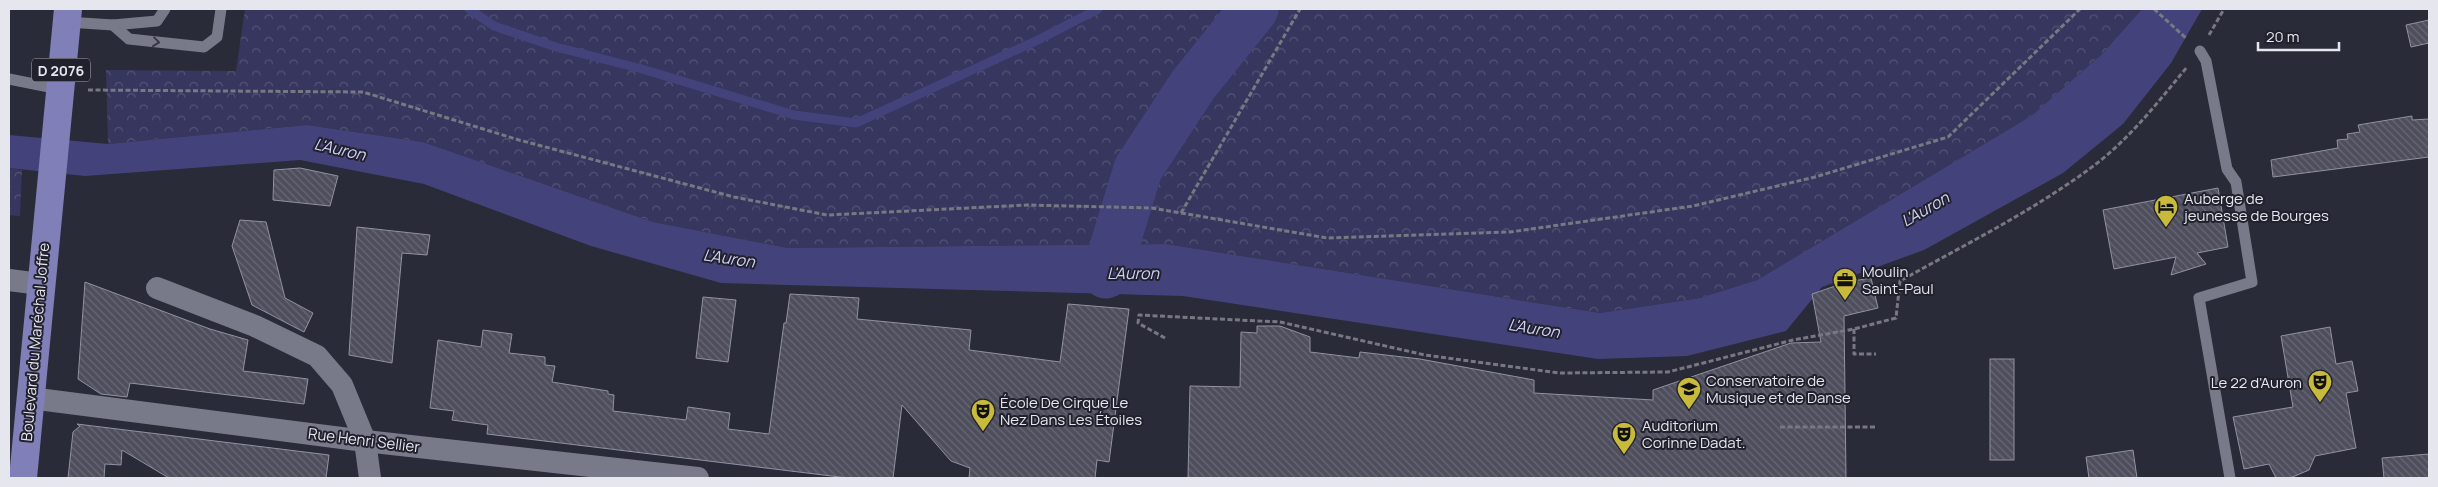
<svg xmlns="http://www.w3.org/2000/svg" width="2438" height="487" viewBox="0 0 2438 487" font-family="Manrope,sans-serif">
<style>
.forest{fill:url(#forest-crowns)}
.water{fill:#44427b}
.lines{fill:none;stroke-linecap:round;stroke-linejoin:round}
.stream{stroke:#44427b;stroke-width:9}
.river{stroke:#44427b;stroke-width:49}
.building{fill:url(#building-back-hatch);stroke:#9192a2}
.path{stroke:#787883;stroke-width:3;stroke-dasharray:5 2.5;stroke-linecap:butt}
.service{stroke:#797a89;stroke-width:11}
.minor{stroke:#797a89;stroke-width:22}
.primary{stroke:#807fb8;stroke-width:28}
.oneway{stroke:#373745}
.labels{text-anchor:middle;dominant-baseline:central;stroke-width:4;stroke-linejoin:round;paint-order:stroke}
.shield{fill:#21212e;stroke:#ababb5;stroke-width:1}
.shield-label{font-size:14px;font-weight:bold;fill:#e6e6ef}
.poi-label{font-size:15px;fill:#e6e6ef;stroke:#21212e;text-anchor:start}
.street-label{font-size:15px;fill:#e6e6ef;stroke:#21212e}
.water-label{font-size:16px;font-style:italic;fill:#d1d2f6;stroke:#21212e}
</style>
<defs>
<pattern id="forest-crowns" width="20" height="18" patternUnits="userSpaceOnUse" patternTransform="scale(1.25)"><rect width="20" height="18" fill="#37365f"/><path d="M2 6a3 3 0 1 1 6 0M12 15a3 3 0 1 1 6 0" fill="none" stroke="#545376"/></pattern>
<pattern id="building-back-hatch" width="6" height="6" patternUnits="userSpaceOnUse" patternTransform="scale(1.25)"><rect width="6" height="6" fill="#4e4e5d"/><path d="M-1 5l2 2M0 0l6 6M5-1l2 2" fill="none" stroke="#686875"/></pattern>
</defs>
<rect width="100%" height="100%" fill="#2a2b38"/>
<g class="forest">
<polygon points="245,9 2142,9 2102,54 2031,116 1757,280 1700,298 1600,313 1166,244 788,248 653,222 423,142 307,125 108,144 106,70 236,71"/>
<polygon points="9,168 22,170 20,216 9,215"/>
</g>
<polygon class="water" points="2142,9 2202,9 2171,63 2123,124 2063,173 1924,250 1822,287 1786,331 1687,356 1598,359 1183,296 721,283 591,246 424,184 300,160 85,176 9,168 9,135 108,144 307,125 423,142 653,222 788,248 1166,244 1600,313 1700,298 1757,280 2031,116 2102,54"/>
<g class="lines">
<polyline class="stream" points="469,9 494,26 556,47 642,69 794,115 856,123 1038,40 1098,9"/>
<polyline class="river" points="1106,274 1138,169 1193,85 1254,9"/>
</g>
<g class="building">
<polygon points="2429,20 2429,43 2411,47 2406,25"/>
<polygon points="2412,116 2412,120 2429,119 2429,157 2273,177 2271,160 2338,148 2337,140 2348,139 2347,134 2360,132 2358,125"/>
<polygon points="300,168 338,176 330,206 273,200 274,170"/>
<polygon points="2218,188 2228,247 2197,253 2206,264 2171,275 2176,257 2114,269 2103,210"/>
<polygon points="240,220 266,222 285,298 313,313 304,332 252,305 232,246"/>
<polygon points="357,227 430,235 427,255 402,253 392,363 349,355"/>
<polygon points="1871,278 1878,308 1844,316 1846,478 1188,478 1190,386 1240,387 1241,332 1257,333 1257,326 1280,326 1310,337 1310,352 1359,358 1360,352 1420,359 1534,380 1534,393 1653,400 1653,390 1791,343 1821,342 1812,294 1847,282"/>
<polygon points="85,282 210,329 248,340 243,371 308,379 304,404 130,383 127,397 101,394 78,379"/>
<polygon points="790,294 859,298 857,319 971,330 969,350 1060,362 1068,304 1129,309 1109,462 1097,460 1095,478 969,478 970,468 951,461 902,405 893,478 848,478 487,434 488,425 452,420 454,411 430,408 438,340 481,347 483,330 512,334 509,353 545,357 545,365 555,366 552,382 608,391 608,394 614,395 613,411 686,420 688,407 730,413 728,429 769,434 784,323 786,323"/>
<polygon points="703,297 736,300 728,362 696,358"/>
<polygon points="2330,327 2336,364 2352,361 2358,391 2346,393 2356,448 2315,456 2309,470 2290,478 2276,478 2269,464 2244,469 2233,417 2293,407 2281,336"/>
<rect x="1990" y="359" width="24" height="101"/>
<polygon points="77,424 329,455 326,478 169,478 122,450 121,465 105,464 104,478 68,478 73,432 80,426"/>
<polygon points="2133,450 2137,478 2089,478 2086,457"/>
<polygon points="2429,454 2429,478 2384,478 2382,458"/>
</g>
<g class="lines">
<g class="path">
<polyline points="2154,9 2187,39"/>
<polyline points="2209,35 2224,9"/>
<polyline points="88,90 363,92 519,140 734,197 827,215 1027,205 1152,208 1327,238 1510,232 1693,206 1815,177 1948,137 2080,9"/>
<polyline points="1181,213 1300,9"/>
<polyline points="1854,329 1854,354 1876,354"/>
<path d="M1165 338 1138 323 1139 315 1280 322 1425 355 1559 373 1668 372 1793 340 1854 329 1896 318 1900 281C1966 244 2035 210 2096 164 2131 137 2159 101 2187 67"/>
<polyline points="1780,427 1876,427"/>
</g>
<g class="service">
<polyline points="67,22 113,25 157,21 165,9"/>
<polyline points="113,25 129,39 204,47 217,37 221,9"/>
<polyline points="2200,51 2206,61 2227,169 2236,182 2252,282 2199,298 2230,478"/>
<polyline points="9,79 59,89"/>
</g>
<g class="minor">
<polyline points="9,280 40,284"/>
<polyline points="157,288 255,326 317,356 342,385 365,441 370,478"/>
<polyline points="30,398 365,441 698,478"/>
</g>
<polyline class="primary" points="23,478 68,9"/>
</g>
<defs><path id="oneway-chevron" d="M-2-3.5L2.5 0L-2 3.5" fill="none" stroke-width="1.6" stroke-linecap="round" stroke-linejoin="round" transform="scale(1.25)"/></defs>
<use class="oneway" href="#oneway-chevron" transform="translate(156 42) rotate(7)"/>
<defs>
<symbol id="hotel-pin" viewBox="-11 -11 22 30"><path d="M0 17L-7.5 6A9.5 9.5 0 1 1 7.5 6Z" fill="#c8bb3b" stroke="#21212e"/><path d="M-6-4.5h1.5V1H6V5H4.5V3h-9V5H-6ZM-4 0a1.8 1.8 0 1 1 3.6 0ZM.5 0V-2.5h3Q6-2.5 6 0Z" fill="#111"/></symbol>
<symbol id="office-pin" viewBox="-11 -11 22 30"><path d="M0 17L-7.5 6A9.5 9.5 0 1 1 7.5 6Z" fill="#c8bb3b" stroke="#21212e"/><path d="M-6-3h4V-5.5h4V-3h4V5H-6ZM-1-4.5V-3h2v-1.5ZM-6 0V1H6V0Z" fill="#111"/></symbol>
<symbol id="theatre-pin" viewBox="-11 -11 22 30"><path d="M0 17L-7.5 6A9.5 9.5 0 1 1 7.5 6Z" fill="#c8bb3b" stroke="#21212e"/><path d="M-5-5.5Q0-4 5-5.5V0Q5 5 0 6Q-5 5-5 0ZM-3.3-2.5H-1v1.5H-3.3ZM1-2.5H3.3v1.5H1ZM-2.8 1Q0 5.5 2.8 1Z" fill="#111"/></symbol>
<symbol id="university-pin" viewBox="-11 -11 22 30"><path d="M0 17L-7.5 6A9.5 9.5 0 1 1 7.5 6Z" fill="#c8bb3b" stroke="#21212e"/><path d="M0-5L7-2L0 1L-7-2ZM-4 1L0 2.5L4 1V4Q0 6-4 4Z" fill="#111"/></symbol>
</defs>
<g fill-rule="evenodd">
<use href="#hotel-pin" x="2152" y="193" width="28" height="38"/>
<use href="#office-pin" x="1831" y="266" width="28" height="38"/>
<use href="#theatre-pin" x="2306" y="368" width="28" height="38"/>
<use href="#university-pin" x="1675" y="375" width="28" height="38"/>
<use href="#theatre-pin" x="969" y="397" width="28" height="38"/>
<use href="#theatre-pin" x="1610" y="420" width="28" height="38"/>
</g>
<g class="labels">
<rect class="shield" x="32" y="58.5" width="58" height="23" rx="4"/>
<g class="shield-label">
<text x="61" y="70">D 2076</text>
</g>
<g class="poi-label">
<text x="2184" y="198">Auberge de<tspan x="2184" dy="17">jeunesse de Bourges</tspan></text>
<text x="1862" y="271">Moulin<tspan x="1862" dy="17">Saint-Paul</tspan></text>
<text x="1706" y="380">Conservatoire de<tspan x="1706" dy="17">Musique et de Danse</tspan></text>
<text x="2302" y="382" text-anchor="end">Le 22 d'Auron</text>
<text x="1000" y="402">École De Cirque Le<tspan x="1000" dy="17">Nez Dans Les Étoiles</tspan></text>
<text x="1642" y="425">Auditorium<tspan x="1642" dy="17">Corinne Dadat.</tspan></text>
</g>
<g class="street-label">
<text transform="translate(35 342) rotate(-85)">Boulevard du Maréchal Joffre</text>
<text transform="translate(364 440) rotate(7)">Rue Henri Sellier</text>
</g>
<g class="water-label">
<text transform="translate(340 149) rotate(13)">L'Auron</text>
<text transform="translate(1925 209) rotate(-30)">L'Auron</text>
<text transform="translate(729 258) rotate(8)">L'Auron</text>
<text x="1133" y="273">L'Auron</text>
<text transform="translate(1534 328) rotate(9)">L'Auron</text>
</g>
</g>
<rect width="2438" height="487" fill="none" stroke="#e6e6ef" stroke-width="20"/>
<path d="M2258 42v8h81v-8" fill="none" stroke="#e6e6ef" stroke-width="2.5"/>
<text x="2266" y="42" font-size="15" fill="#e6e6ef" stroke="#21212e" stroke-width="4" paint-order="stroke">20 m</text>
</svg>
